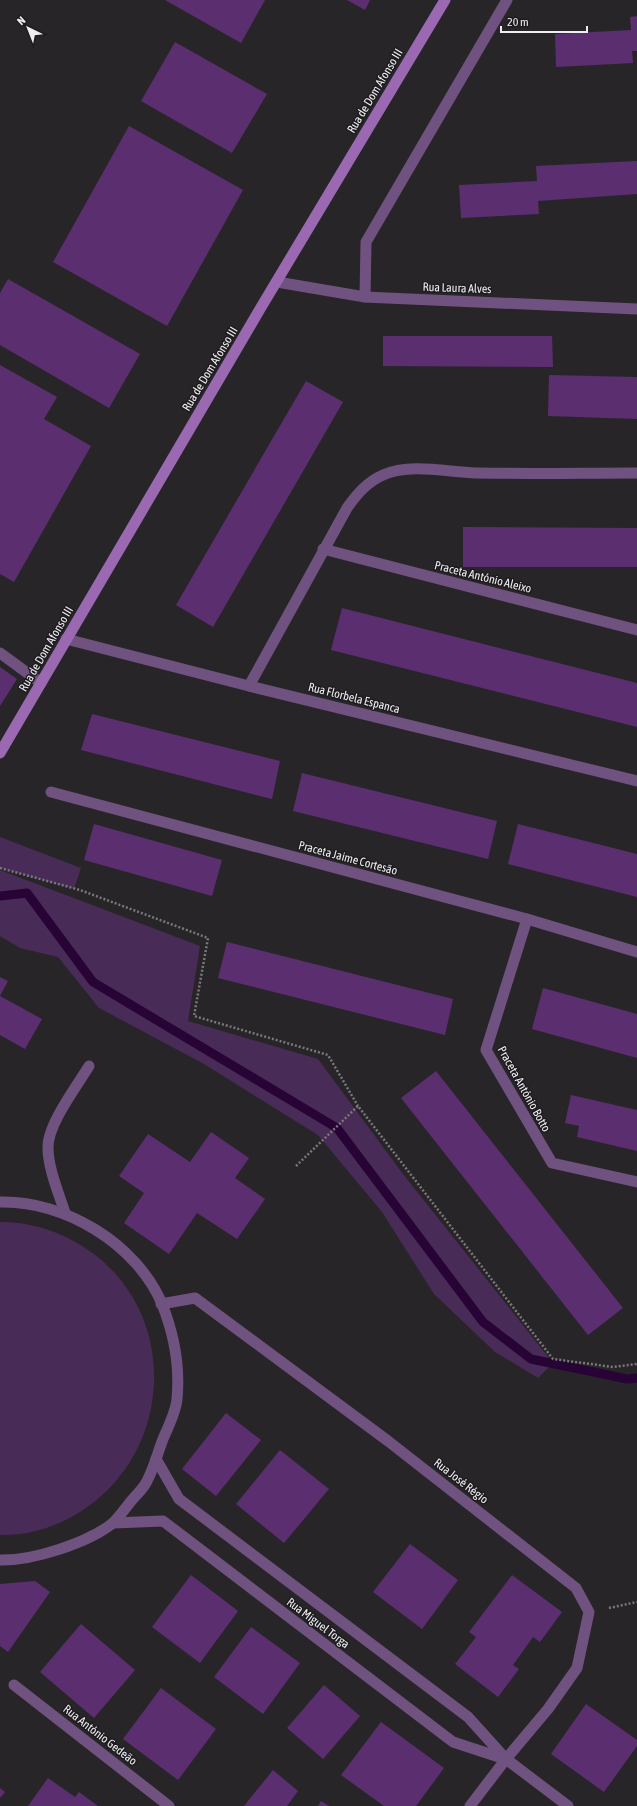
<svg xmlns="http://www.w3.org/2000/svg" width="637" height="1806" viewBox="0 0 637 1806" font-family="'Asap Condensed',sans-serif">
<style>
.green{fill:#482b57}
.lines{fill:none;stroke-linecap:round;stroke-linejoin:round}
.stream{stroke:#270435;stroke-width:9}
.building{fill:#5b2e70}
.path{stroke:#7a787b;stroke-width:2.5;stroke-dasharray:2 2;stroke-linecap:butt}
.service{stroke:#705280;stroke-width:11}
.minor{stroke:#705280;stroke-width:11}
.secondary{stroke:#9a69b2;stroke-width:11}
.labels{text-anchor:middle;dominant-baseline:central;stroke-width:3;stroke-linejoin:round;paint-order:stroke}
.street-label{font-size:12px;fill:#eeedef;stroke:#1e1c20}
</style>
<rect width="100%" height="100%" fill="#282529"/>
<g class="green">
<polygon points="0,837 81,868 74,889 0,868"/>
<polygon points="0,870 200,946 188,1021 318,1059 403,1174 553,1363 538,1378 495,1352 434,1294 382,1212 318,1135 204,1064 99,1008 58,957 20,948 0,936"/>
<path d="M0 1222C28 1222 53 1229 77 1243 176 1299 179 1439 90 1505 65 1524 32 1536 0 1535Z"/>
</g>
<g class="lines">
<polyline class="stream" points="0,896 27,893 93,982 337,1128 483,1322 531,1359 627,1379 637,1378"/>
</g>
<g class="building">
<polygon points="165,0 265,0 241,43"/>
<polygon points="347,0 370,0 365,10"/>
<polygon points="637,16 637,51 632,51 633,63 556,67 555,34 631,30 630,17"/>
<polygon points="175,42 267,94 232,153 141,101"/>
<polygon points="129,126 243,190 167,326 53,262"/>
<polygon points="637,161 637,194 538,201 539,214 461,218 459,185 537,181 536,166"/>
<polygon points="8,279 140,354 109,408 0,345 0,293"/>
<polygon points="383,336 552,336 553,367 383,366"/>
<polygon points="0,365 57,397 44,419 91,446 14,582 0,574"/>
<polygon points="549,375 637,377 637,419 548,416"/>
<polygon points="306,381 343,402 213,627 176,605"/>
<polygon points="463,527 637,528 637,567 463,567"/>
<polygon points="342,608 637,683 637,727 331,650"/>
<polygon points="0,667 17,679 0,706"/>
<polygon points="92,714 280,761 272,799 81,750"/>
<polygon points="302,773 497,821 488,859 293,811"/>
<polygon points="94,824 222,860 212,896 84,860"/>
<polygon points="518,824 637,854 637,897 508,864"/>
<polygon points="227,942 453,999 445,1035 218,978"/>
<polygon points="0,977 8,981 0,996 42,1019 25,1049 0,1035"/>
<polygon points="543,988 637,1014 637,1058 532,1029"/>
<polygon points="436,1071 623,1308 588,1335 401,1098"/>
<polygon points="571,1095 637,1110 637,1151 577,1137 579,1126 565,1123"/>
<polygon points="211,1132 249,1158 235,1178 265,1199 237,1239 197,1213 169,1254 124,1223 144,1193 119,1176 148,1134 190,1162"/>
<polygon points="226,1413 261,1440 216,1496 182,1469"/>
<polygon points="280,1450 329,1489 284,1543 236,1504"/>
<polygon points="410,1544 458,1580 422,1629 373,1592"/>
<polygon points="191,1575 238,1611 200,1663 152,1627"/>
<polygon points="512,1575 562,1612 540,1642 533,1637 513,1665 519,1669 498,1697 455,1664 476,1637 469,1632"/>
<polygon points="35,1581 50,1592 8,1652 0,1646 0,1584"/>
<polygon points="81,1624 135,1670 94,1718 40,1672"/>
<polygon points="251,1627 300,1663 263,1714 214,1677"/>
<polygon points="324,1685 360,1716 323,1759 287,1728"/>
<polygon points="161,1688 216,1729 178,1780 123,1739"/>
<polygon points="586,1704 637,1740 637,1746 604,1792 551,1754"/>
<polygon points="381,1722 444,1768 416,1806 384,1806 341,1775"/>
<polygon points="273,1770 298,1791 287,1806 244,1806"/>
<polygon points="48,1778 75,1797 79,1792 98,1806 28,1806"/>
<polygon points="0,1788 5,1792 0,1798"/>
<polygon points="321,1801 329,1806 318,1806"/>
</g>
<g class="lines">
<g class="path">
<polyline points="0,868 80,890 208,938 194,1016 328,1055 358,1106"/>
<polyline points="296,1166 358,1106 553,1359 613,1367 637,1364"/>
<polyline points="609,1608 637,1602"/>
</g>
<polyline class="service" points="0,653 41,683"/>
<g class="minor">
<polyline points="277,282 365,297 637,309"/>
<polyline points="365,297 366,242 507,0"/>
<polyline points="323,549 637,630"/>
<polyline points="66,639 249,686 637,781"/>
<path d="M249 686 347 508C357 494 367 482 383 475 411 463 446 472 476 473 530 474 583 473 637 473"/>
<polyline points="51,792 527,919 637,952"/>
<polyline points="527,919 486,1050 552,1163 637,1182"/>
<path d="M0 1202C64 1200 137 1244 162 1304 174 1334 180 1367 177 1399 176 1412 168 1427 163 1439 158 1452 154 1468 147 1481 144 1488 137 1494 132 1500 126 1507 120 1516 113 1523 88 1543 32 1561 0 1560"/>
<path d="M65 1213C59 1194 48 1168 48 1148 47 1125 77 1086 89 1066"/>
<polyline points="161,1304 195,1298 388,1441 576,1588 589,1612 577,1668 548,1709 506,1759 470,1806"/>
<polyline points="156,1459 179,1499 468,1717 506,1759 568,1806"/>
<polyline points="113,1523 163,1521 453,1742 505,1759"/>
<polyline points="14,1685 169,1806"/>
</g>
<polyline class="secondary" points="0,753 260,309 445,0"/>
</g>
<g class="labels">
<g class="street-label">
<text transform="translate(375 91) rotate(-59)">Rua de Dom Afonso III</text>
<text transform="translate(457 288) rotate(2)">Rua Laura Alves</text>
<text transform="translate(210 369) rotate(-59)">Rua de Dom Afonso III</text>
<text transform="translate(483 577) rotate(14)">Praceta António Aleixo</text>
<text transform="translate(46 649) rotate(-60)">Rua de Dom Afonso III</text>
<text transform="translate(354 698) rotate(14)">Rua Florbela Espanca</text>
<text transform="translate(348 858) rotate(15)">Praceta Jaime Cortesão</text>
<text transform="translate(524 1089) rotate(61)">Praceta António Botto</text>
<text transform="translate(461 1481) rotate(38)">Rua José Régio</text>
<text transform="translate(318 1623) rotate(37)">Rua Miguel Torga</text>
<text transform="translate(100 1735) rotate(38)">Rua António Gedeão</text>
</g>
</g>
<g transform="translate(28 28) rotate(317)" stroke="#1e1c20" stroke-width="3" paint-order="stroke">
<path d="M0-3L7 15L0 10L-7 15Z" fill="#eeedef"/>
<text y="-6" font-size="11" font-weight="bold" text-anchor="middle" fill="#eeedef">N</text>
</g>
<path d="M501 26v6h86v-6" fill="none" stroke="#eeedef" stroke-width="2"/>
<text x="507" y="26" font-size="12" fill="#eeedef" stroke="#1e1c20" stroke-width="3" paint-order="stroke">20 m</text>
</svg>
